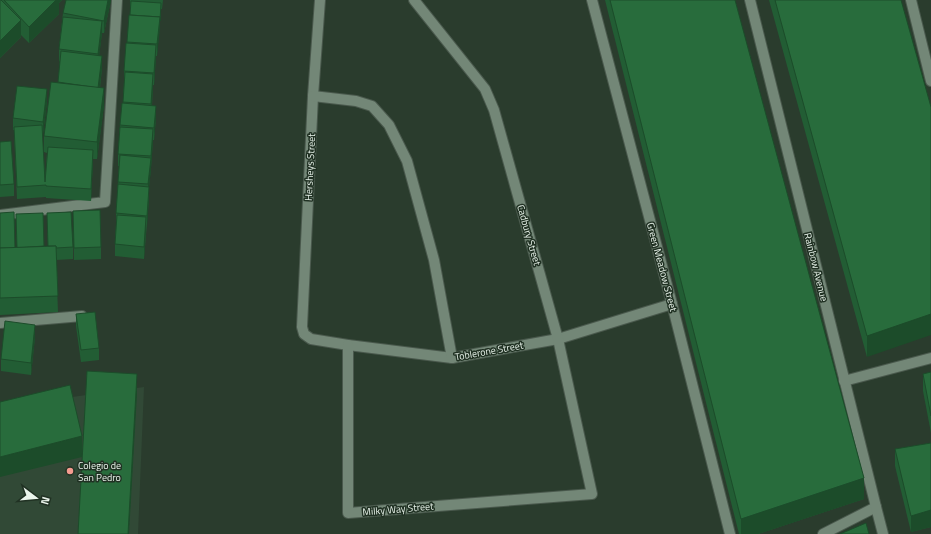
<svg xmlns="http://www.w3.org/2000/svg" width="931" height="534" viewBox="0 0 931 534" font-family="'Titillium Web',sans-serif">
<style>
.built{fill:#314936}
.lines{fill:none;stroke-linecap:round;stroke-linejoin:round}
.street-casing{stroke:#4a594d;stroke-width:12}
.secondary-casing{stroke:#4a594d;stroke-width:12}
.street{stroke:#738777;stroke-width:10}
.secondary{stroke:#738777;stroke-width:10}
.wall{fill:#225d34}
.shaded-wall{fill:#1c4c2a}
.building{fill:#286c3c;stroke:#1c4c2a}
.poi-dot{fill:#f59c90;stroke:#203123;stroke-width:1.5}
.labels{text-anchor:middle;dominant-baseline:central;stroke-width:3;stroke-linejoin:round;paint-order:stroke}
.street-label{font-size:10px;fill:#eaf5ec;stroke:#203123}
.poi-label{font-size:10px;fill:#eaf5ec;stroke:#203123;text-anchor:start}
</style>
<rect width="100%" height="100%" fill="#2a3c2d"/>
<polygon class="built" points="144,387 138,534 0,534 0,407"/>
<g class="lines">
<defs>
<g id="street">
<polyline points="320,0 313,96 302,327 304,334 311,339 348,345 452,358 558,339 672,304"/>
<polyline points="592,0 672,304 730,534"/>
<polyline points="911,0 931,81"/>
<polyline points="313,96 356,101 372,106 389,125 407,161 434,260 452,358"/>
<polyline points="0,215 105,202 117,0"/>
<polyline points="0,323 82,316"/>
<polyline points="348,345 348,513 592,494 558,339 494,110 485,89 414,0"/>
<polyline points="844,381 931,358"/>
<polyline points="823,534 876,507"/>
</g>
<polyline id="secondary" points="750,0 876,507 883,534"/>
</defs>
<use href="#street" class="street-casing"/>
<use href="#secondary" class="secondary-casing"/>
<use href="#street" class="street"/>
<use href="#secondary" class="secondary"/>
</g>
<g class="wall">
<polygon points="0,0 62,0 59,3 59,14 29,43 21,35 21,37 0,58"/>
<polygon points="111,0 104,33 102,33 99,56 102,68 100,88 104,105 97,159 93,159 91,201 46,198 46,197 17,199 14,130 13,130 13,118 47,101 43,134 42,134 45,182 47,153 44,152 44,136 58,82 60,62 59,61 59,49 63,13"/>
<polygon points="130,0 163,0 162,9 161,9 157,56 156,56 154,85 153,85 152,106 156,118 154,140 153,140 151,168 149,187 149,199 144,259 115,256 115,244 116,225 116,213 119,166 118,166 118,154 120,125 123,104 124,82 124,71 130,15"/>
<polygon points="605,0 735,0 864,499 758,534 739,534"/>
<polygon points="769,0 901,0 867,357"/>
<polygon points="0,142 14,184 14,196 0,197"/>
<polygon points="73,211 101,247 101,259 74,260"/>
<polygon points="0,213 15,248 17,248 16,214 44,246 48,246 47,213 73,247 73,259 56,260 58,312 0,315"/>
<polygon points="76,314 99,348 99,360 81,362 76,326"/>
<polygon points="35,337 31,375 1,371 1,359"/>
<polygon points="931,372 931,433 923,391 923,374"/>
<polygon points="931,443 931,527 911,532 895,466 895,449"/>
</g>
<g class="shaded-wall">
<polygon points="54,0 62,0 59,3 59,14 29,43 29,27"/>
<polygon points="108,0 111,0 104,33 104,21"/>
<polygon points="160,17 160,29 157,56 157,44"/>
<polygon points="21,20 21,37 0,58 0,41"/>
<polygon points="102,21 102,33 98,66 98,54"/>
<polygon points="156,45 156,57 154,85 154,73"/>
<polygon points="102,56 102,68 98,101 98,89"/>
<polygon points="153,74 153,86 151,116 151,104"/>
<polygon points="104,88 104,105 97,159 97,142"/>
<polygon points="47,89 47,101 43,134 43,122"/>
<polygon points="156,106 156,118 154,140 154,128"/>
<polygon points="153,129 153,141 151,168 151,156"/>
<polygon points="93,150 93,162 91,201 91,189"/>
<polygon points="151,158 151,170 148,196 148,184"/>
<polygon points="149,187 149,199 147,228 147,216"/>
<polygon points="146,217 146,229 144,259 144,247"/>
<polygon points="931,314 931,335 867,357 867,336"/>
<polygon points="35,325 35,337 31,375 31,363"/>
<polygon points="137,374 137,394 129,534 128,534"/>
<polygon points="82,436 82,457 0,477 0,457"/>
<polygon points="864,478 864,499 758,534 741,534 741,519"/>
<polygon points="931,510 931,527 911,532 911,516"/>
</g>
<g class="building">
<polygon points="0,0 1,0 21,20 0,41"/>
<polygon points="4,0 56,0 29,27"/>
<polygon points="66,0 108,0 104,21 63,13"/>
<polygon points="610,0 735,0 864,478 741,519"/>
<polygon points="775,0 901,0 931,107 931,314 867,336"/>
<polygon points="131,1 161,3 160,21 160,17 130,15"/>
<polygon points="129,15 160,17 157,44 127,42"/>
<polygon points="63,17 102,21 98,54 59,49"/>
<polygon points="126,43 156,45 154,73 124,71"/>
<polygon points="61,51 102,56 98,88 58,82"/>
<polygon points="125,72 153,74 151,104 123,102"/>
<polygon points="51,82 104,88 97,142 44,136"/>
<polygon points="17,86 47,89 43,122 13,118"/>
<polygon points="122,103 156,106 154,128 120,125"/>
<polygon points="42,125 45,182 48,147 93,150 91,189 46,186 46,185 17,187 14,127"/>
<polygon points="120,127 153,129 151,156 118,154"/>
<polygon points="11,141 14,184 0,185 0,142"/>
<polygon points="120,155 151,158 148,184 118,182"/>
<polygon points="118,184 149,187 147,216 116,213"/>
<polygon points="100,210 101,247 74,248 73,211"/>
<polygon points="14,212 15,248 0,248 0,213"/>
<polygon points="71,212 73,247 56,248 56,246 48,246 47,213"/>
<polygon points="43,213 44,246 17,248 16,214"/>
<polygon points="117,215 146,217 144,247 115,244"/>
<polygon points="56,246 58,296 0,298 0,248"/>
<polygon points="95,312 99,348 81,350 76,314"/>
<polygon points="5,321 35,325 31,363 1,359"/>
<polygon points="87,371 137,374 128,534 78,534"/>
<polygon points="931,372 931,416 923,374"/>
<polygon points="70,385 82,436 0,457 0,402"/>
<polygon points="931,443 931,510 911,516 895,449"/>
<polygon points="866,523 869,534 840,534"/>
</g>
<circle class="poi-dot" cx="70" cy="471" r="4"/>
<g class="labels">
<g class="street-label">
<text transform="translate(310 167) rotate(-87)">Hersheys Street</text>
<text transform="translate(529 235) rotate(74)">Cadbury Street</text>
<text transform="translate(662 267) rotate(75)">Green Meadow Street</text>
<text transform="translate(816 267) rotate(76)">Rainbow Avenue</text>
<text transform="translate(489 351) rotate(-10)">Toblerone Street</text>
<text transform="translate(398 509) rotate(-5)">Milky Way Street</text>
</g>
<g class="poi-label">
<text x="78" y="465">Colegio de<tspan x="78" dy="12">San Pedro</tspan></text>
</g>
</g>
<g transform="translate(36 498) rotate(106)" stroke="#203123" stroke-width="3" paint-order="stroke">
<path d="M0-3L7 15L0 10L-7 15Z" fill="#eaf5ec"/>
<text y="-6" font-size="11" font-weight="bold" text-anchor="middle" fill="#eaf5ec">N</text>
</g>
</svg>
